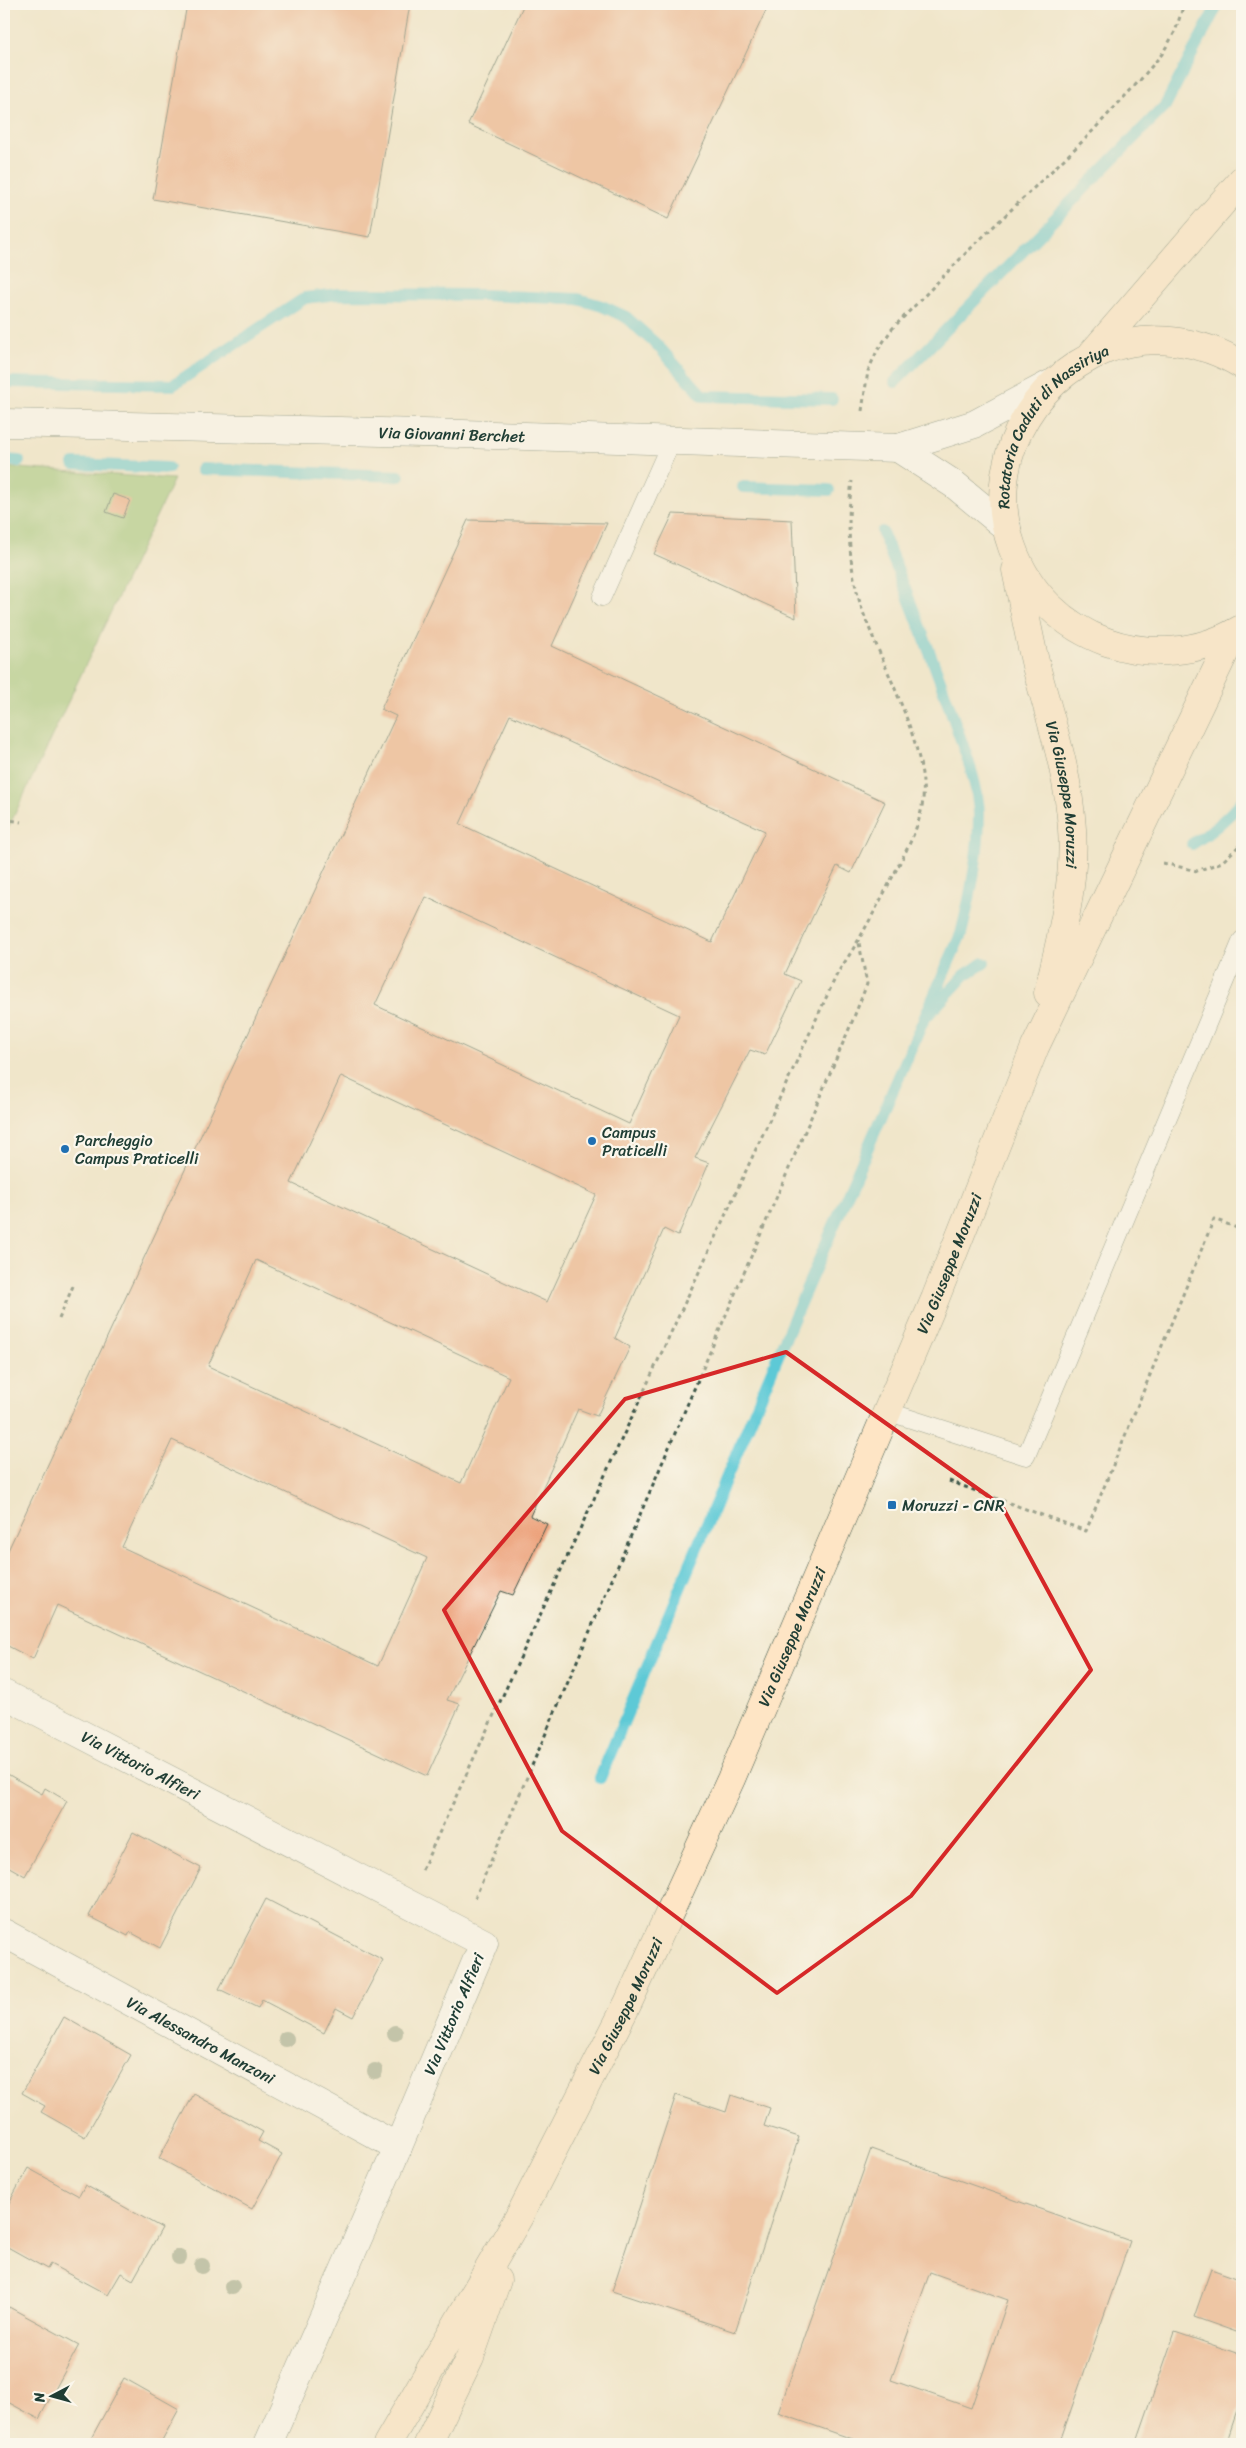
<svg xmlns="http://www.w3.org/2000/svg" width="1246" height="2448" viewBox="0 0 1246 2448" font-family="Sriracha,sans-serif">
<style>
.green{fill:#94c372;stroke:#5a8053}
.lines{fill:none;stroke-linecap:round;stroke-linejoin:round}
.stream{stroke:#5dc9d6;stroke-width:12}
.building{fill:#ec9f77;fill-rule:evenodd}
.service-casing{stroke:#3e564a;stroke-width:19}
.minor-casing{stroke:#3e564a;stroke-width:29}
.secondary-casing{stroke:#3e564a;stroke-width:29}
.path{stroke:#3e564a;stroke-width:3;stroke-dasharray:4 4;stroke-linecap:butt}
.service{stroke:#fff;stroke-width:18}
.minor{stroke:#fff;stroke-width:28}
.secondary{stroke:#fee5c5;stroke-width:28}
.tree{fill:#8d9b80}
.marked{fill:none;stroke:#d62828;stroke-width:4;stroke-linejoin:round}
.poi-dot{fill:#1f6fb2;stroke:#fbf7ec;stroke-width:2}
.labels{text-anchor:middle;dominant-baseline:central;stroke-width:4.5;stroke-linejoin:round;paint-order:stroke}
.street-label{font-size:16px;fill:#1f3d34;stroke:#fbf7ec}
.poi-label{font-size:16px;fill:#1f3d34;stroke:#fbf7ec;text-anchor:start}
</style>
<rect width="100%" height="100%" fill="#fbf7ec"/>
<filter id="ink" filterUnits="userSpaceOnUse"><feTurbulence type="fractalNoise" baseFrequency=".02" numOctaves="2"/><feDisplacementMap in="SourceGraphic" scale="10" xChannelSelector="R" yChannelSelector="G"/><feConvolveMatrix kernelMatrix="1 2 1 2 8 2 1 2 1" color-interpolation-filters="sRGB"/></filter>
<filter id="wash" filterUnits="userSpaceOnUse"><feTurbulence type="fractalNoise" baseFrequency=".0096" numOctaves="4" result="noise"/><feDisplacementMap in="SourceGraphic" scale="20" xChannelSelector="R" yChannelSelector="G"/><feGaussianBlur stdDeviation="1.12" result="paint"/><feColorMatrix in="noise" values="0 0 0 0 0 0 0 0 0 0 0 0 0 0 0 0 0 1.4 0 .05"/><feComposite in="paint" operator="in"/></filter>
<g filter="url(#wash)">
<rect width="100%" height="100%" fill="#f0e6ca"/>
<polygon class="green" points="4,467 174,479 4,837"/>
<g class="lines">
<g class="stream">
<polyline points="4,382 173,385 305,298 338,294 485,295 578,299 602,306 626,317 658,346 703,396 832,399"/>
<polyline points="895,382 1165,106 1218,4"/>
<polyline points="4,460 19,461"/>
<polyline points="74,464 168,468"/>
<polyline points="202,469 399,476"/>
<polyline points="743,487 829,490"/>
<path d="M1192 844C1212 832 1227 819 1242 801"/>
<polyline points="927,1016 965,975 984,963"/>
<path d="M600 1778 798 1308 961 934C971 895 979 855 979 814 978 783 965 752 955 723 933 658 908 595 882 532"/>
</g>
</g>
<g id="blocks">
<g class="building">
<polygon points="187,4 410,4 370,237 153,199"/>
<polygon points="524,4 769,4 668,219 468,124"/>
<polygon points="113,494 130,500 123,518 106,512"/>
<polygon points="673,514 792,520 796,618 654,554"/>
<path d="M468 520 607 523 552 646 885 802 851 873 837 866 785 974 801 981 765 1055 750 1050 695 1158 709 1163 678 1236 664 1229 615 1338 630 1347 597 1416 578 1409 530 1516 547 1524 513 1595 501 1591 447 1700 460 1704 427 1776 57 1605 33 1659 4 1644V1559L396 716 381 709ZM510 715 765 831 712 942 460 824ZM426 897 679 1015 629 1124 375 1005ZM341 1076 596 1195 547 1302 291 1183ZM256 1260 509 1377 461 1483 208 1366ZM172 1440 427 1558 378 1666 122 1547Z"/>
<polygon points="4,1772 42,1794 45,1788 67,1801 25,1876 4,1864"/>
<polygon points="133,1832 201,1868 160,1948 130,1932 128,1936 89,1916"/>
<polygon points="266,1899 383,1960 353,2017 336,2008 324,2033 262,2000 258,2008 219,1989"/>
<polygon points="64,2017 131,2055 85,2137 41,2112 45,2106 22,2093"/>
<polygon points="194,2094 263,2132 258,2141 282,2154 252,2209 159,2158"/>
<polygon points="676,2095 726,2112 731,2095 770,2108 764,2126 799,2137 735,2332 612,2291"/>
<path d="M871 2149 1130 2241 1059 2444H867L778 2413ZM930 2272 1008 2300 971 2408 891 2380Z"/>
<polygon points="28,2168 79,2196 85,2185 162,2228 133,2280 121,2273 108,2295 50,2264 47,2269 4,2245 4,2212"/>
<polygon points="1211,2269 1242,2280 1242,2334 1194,2317"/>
<polygon points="9,2307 79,2345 39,2419 4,2400 4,2316"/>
<polygon points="1175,2332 1242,2355 1242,2396 1226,2444 1136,2444"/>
<polygon points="124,2378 179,2409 160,2444 88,2444"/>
</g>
</g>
</g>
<g filter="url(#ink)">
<use href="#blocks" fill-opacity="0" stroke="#3e564a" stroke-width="1"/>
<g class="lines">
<defs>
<g id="service">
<polyline points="602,597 672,440"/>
<polyline points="886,1411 1026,1456 1242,940"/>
</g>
<g id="minor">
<path id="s1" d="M6 423 463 434 898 448 975 424 1050 384"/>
<polyline points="898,448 955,485 1007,528"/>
<path id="s2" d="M4 1694 484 1943 398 2147 268 2444"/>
<path id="s3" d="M4 1933 398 2147"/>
</g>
<g id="secondary">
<polyline points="1091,355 1242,180"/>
<path id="s4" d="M1016 570C1023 603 1029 637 1037 670 1051 722 1069 775 1072 829 1076 884 1060 941 1048 993"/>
<path id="s5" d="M1241 629C1156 679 1045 641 1012 547 983 467 1029 381 1105 350 1149 332 1202 340 1242 365"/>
<path id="s6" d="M387 2444 520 2215 628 2003 731 1779 935 1299 1035 1047 1234 633"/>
<polyline points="428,2444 470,2357 497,2280"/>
</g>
</defs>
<use href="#service" class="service-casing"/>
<use href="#minor" class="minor-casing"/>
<use href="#secondary" class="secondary-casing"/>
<g class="path">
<polyline points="862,411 868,371 877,351 892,329 968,251 1086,138 1141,79 1162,54 1175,32 1184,4"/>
<polyline points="4,819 21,822"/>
<polyline points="1163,863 1197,871 1222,862 1242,843"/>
<polyline points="59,1319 73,1286"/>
<polyline points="949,1481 1086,1531 1214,1219 1242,1230"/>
<path d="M422 1870 838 972C859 942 874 912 891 880 904 854 920 829 923 799 928 748 881 662 863 612 849 572 846 523 852 481"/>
<polyline points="475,1898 852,1022 867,984 859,943"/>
</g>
<use href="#service" class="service"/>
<use href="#minor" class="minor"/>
<use href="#secondary" class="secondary"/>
</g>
<g class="tree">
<circle cx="395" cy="2033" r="8"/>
<circle cx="286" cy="2039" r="8"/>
<circle cx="375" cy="2071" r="8"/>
<circle cx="179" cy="2257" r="8"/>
<circle cx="202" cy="2266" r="8"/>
<circle cx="232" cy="2287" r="8"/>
</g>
</g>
<path d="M0 0H1246V2448H0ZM786 1352 1002 1506 1091 1670 911 1896 777 1993 562 1831 444 1610 625 1399Z" fill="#f0e6ca" fill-opacity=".55" fill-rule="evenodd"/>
<path class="marked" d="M786 1352 1002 1506 1091 1670 911 1896 777 1993 562 1831 444 1610 625 1399Z"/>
<g class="poi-dot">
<circle cx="592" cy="1141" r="5"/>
<circle cx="65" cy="1149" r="5"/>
<rect x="887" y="1500" width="10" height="10" rx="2.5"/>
</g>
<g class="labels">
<g class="street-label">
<text stroke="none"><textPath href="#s5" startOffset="419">Rotatoria Caduti di Nassiriya</textPath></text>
<text stroke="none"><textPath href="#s1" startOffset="446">Via Giovanni Berchet</textPath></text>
<text stroke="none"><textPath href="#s4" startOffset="230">Via Giuseppe Moruzzi</textPath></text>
<text stroke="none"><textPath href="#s6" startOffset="1309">Via Giuseppe Moruzzi</textPath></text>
<text stroke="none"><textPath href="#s6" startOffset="904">Via Giuseppe Moruzzi</textPath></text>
<text stroke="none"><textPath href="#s2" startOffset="154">Via Vittorio Alfieri</textPath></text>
<text stroke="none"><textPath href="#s6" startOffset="499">Via Giuseppe Moruzzi</textPath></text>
<text transform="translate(454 2014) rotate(-67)">Via Vittorio Alfieri</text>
<text stroke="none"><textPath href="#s3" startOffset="224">Via Alessandro Manzoni</textPath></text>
</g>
<g class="poi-label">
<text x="602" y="1132">Campus<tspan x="602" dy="18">Praticelli</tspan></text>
<text x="75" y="1140">Parcheggio<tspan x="75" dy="18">Campus Praticelli</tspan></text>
<text x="902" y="1505">Moruzzi - CNR</text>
</g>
</g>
<rect width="1246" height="2448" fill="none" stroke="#fbf7ec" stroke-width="20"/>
<g transform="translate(52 2396) rotate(264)" stroke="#fbf7ec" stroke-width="4" paint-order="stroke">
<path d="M0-4L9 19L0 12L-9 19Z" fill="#1f3d34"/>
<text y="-8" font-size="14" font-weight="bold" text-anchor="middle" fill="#1f3d34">N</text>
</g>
</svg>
